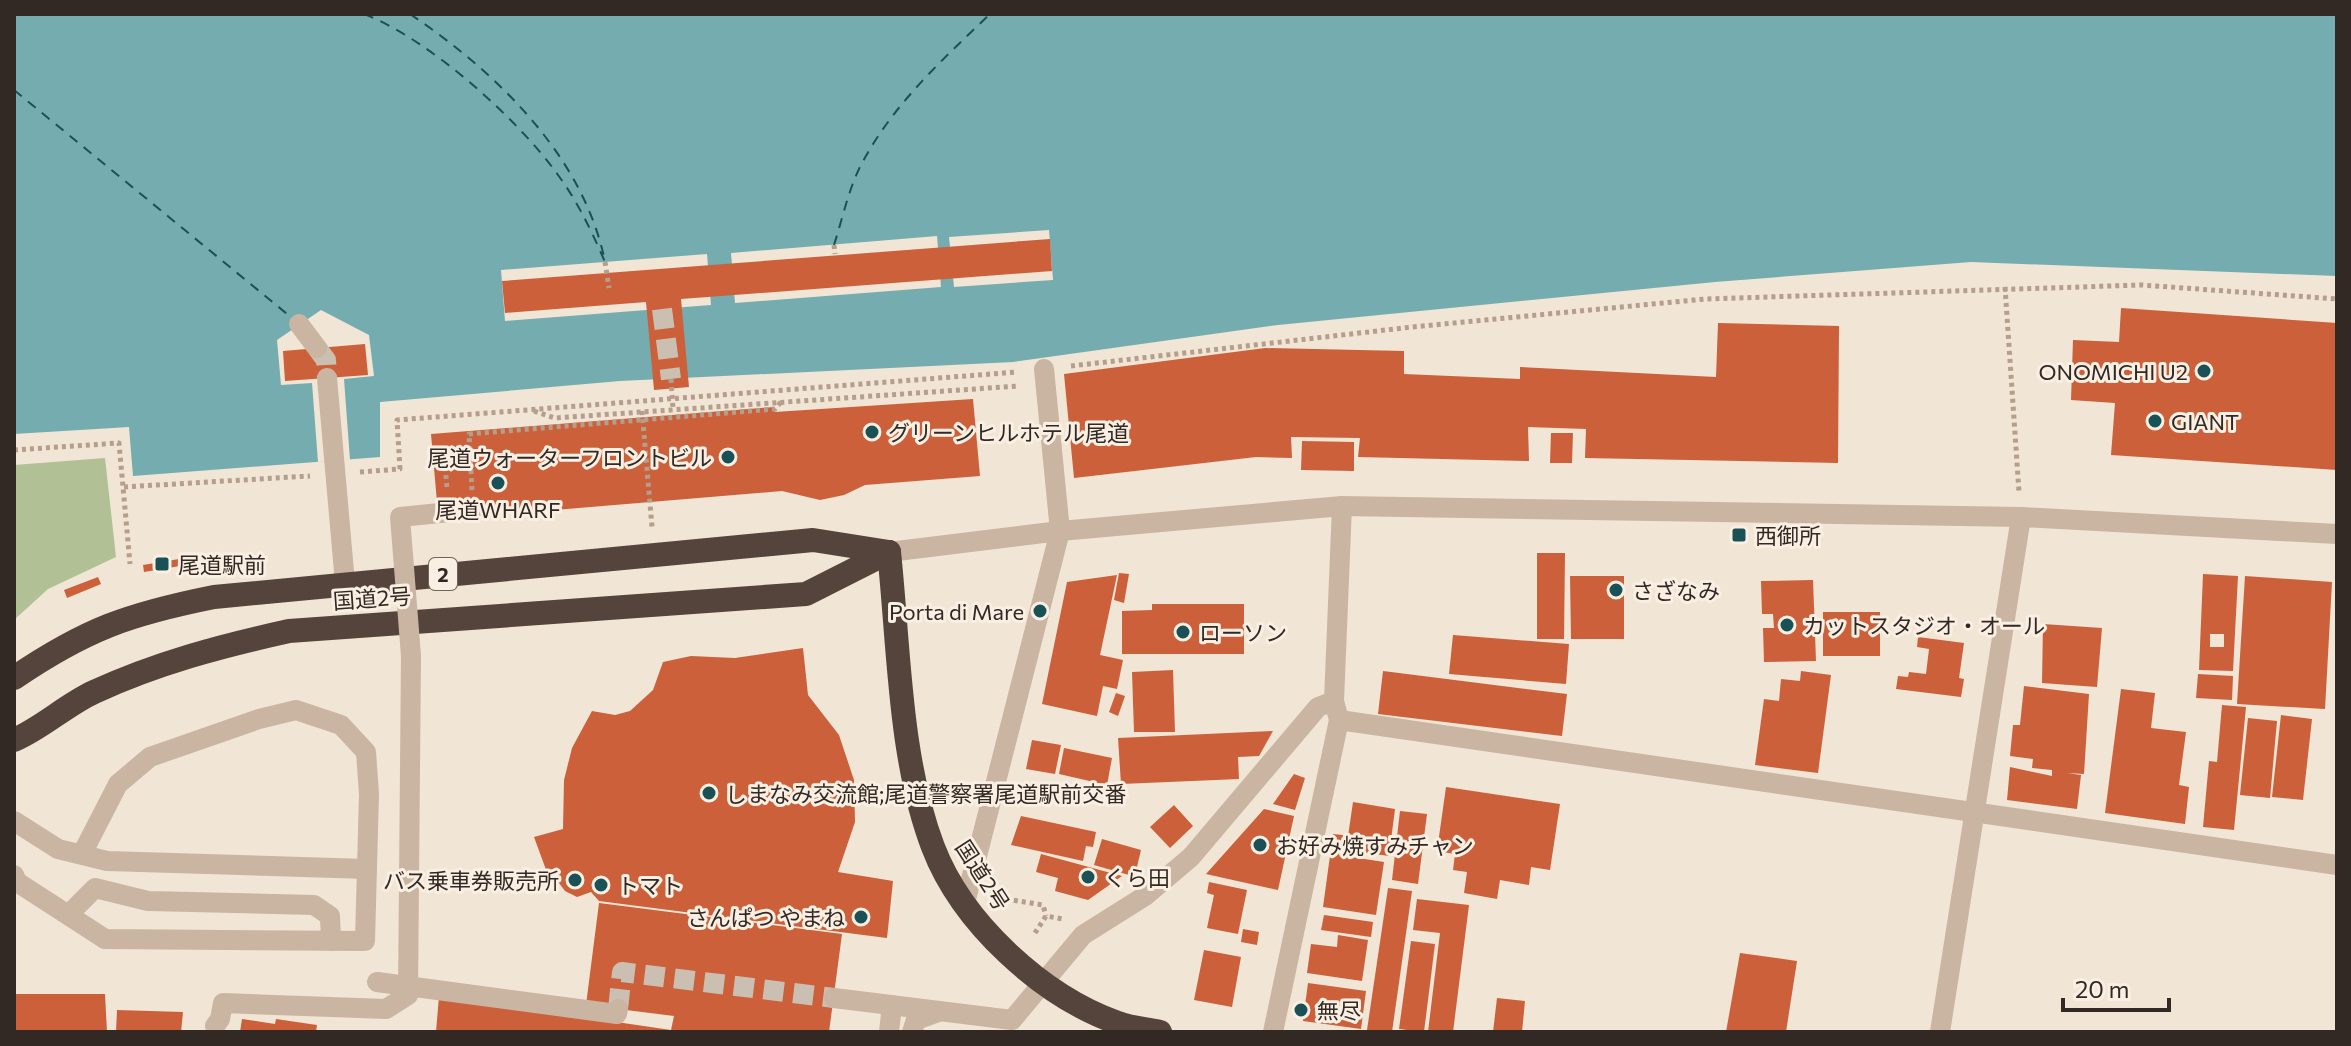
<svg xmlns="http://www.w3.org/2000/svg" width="2351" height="1046" viewBox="0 0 2351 1046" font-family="Commissioner,'Noto Sans JP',sans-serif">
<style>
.green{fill:#b1c095}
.water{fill:#74acaf}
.pier{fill:#f1e5d5}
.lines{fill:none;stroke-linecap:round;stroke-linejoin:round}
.ferry{stroke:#195156;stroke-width:2;stroke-dasharray:10 8;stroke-linecap:butt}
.building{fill:#cb603a;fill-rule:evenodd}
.minor-tunnel{stroke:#cbbfb2;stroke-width:20;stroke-dasharray:20 10;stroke-linecap:butt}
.path{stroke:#b59e8c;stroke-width:5;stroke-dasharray:4 4;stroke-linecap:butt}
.minor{stroke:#c9b5a1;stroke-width:20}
.highway{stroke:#55443b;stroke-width:24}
.minor-bridge{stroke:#c9b5a1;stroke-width:20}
.poi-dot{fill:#195156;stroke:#f9efe2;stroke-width:3}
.labels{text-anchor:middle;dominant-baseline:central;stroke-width:6;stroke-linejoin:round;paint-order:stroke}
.shield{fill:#f9efe2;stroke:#6e645d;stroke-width:2}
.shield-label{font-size:20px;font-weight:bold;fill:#332924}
.poi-label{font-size:22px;fill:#332924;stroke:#f9efe2;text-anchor:start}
.street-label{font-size:22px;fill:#332924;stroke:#f9efe2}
</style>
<rect width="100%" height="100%" fill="#f1e5d5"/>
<polygon class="green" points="105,458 116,557 48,589 14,620 14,465"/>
<polygon class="water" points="14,14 2337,14 2337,276 1971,262 1715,282 1278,325 1013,362 620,381 380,402 380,457 133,476 129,427 14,434"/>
<g class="pier">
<polygon points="1049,230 1053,280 954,287 949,237"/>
<polygon points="937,236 941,287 735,303 731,253"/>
<polygon points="707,254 711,305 505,321 501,270"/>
<polygon points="321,310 369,335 374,376 344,379 350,460 318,462 312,383 281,385 277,340"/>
</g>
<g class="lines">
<g class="ferry">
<path d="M364 14C429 39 518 119 558 175 578 202 592 232 605 262"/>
<path d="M410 14C496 72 581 154 604 257"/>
<polyline points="14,90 292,318"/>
<path d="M834 245C842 220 848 192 859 169 890 107 941 61 990 14"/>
</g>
</g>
<g class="building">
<polygon points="1050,239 1052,271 681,299 689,387 654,390 646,302 505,313 502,281"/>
<polygon points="2121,308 2337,323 2337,470 2111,455 2115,403 2071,400 2073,340 2119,342"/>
<polygon points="1718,323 1839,326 1838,463 1585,458 1586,429 1528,427 1529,461 1358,457 1360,438 1291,437 1292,458 1256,457 1074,478 1064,374 1265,348 1404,351 1404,374 1520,379 1520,367 1716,377"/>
<polygon points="365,344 368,375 285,381 283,351"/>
<polygon points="973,399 980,476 865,485 844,495 820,500 782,491 459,518 458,499 437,502 431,434 774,407 775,412"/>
<polygon points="1551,433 1573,433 1572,463 1550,463"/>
<polygon points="1302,441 1354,442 1354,471 1301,470"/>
<polygon points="1537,553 1565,553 1564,639 1537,639"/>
<polygon points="179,559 180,566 144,572 143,565"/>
<polygon points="1119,573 1129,574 1124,603 1114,600"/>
<path d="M2203 574 2238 576 2233 671 2199 670ZM2210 634H2224V647H2210Z"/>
<polygon points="1117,575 1100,655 1123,660 1117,689 1103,686 1097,716 1042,704 1067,582"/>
<polygon points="1570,576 1624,576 1624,639 1571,639"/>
<polygon points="2245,576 2332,582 2325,709 2237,704"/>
<polygon points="98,577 101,584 67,598 64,590"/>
<polygon points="1813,580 1816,661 1764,662 1763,628 1774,628 1773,614 1762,614 1761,581"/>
<polygon points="1152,604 1244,604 1244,654 1122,654 1122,611 1152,610"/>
<rect x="1823" y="612" width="57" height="44"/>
<polygon points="2043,624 2102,628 2097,687 2042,683"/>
<polygon points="1453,635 1569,644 1566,684 1449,674"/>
<polygon points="1918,637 1964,643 1959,678 1964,679 1961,697 1896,689 1898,676 1908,677 1909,672 1926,674 1929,649 1917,647"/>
<polygon points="803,648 808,695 839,735 854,780 855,822 838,872 893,881 887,938 599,901 591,892 577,897 565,891 559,883 552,886 534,837 563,829 564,780 572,748 592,711 615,715 630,711 653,690 663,662 691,656 735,658"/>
<polygon points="1173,670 1175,732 1134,732 1132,672"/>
<polygon points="1383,671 1567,694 1562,736 1378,714"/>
<polygon points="1801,671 1831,675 1818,773 1755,765 1764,699 1779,701 1781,679 1800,681"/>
<polygon points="2198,674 2233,676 2232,700 2196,698"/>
<polygon points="2024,686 2089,694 2084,774 2067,773 2081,775 2077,809 2007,800 2010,767 2052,776 2052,770 2032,768 2033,759 2010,756 2013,725 2020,725"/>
<polygon points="2121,689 2155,693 2151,728 2186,732 2179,785 2189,787 2185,824 2105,813"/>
<polygon points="1116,693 1125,696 1118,716 1109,712"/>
<polygon points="2222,705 2246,707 2234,830 2203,827 2209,761 2217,762"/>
<polygon points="2281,715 2312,719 2303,800 2272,797"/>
<polygon points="2248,718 2277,721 2270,798 2240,795"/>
<polygon points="1273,731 1259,756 1238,757 1239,779 1121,784 1118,738"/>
<polygon points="1032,740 1061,745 1055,774 1026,769"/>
<polygon points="1064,748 1112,758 1107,785 1059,774"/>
<polygon points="1294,774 1305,778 1295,810 1273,804"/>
<polygon points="1446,787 1560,804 1550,870 1531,867 1529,885 1500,880 1497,899 1464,893 1467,872 1453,870 1455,854 1437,851"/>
<polygon points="1353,802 1395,809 1389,856 1346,850"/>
<polygon points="1174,805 1193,826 1170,848 1150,827"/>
<polygon points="1264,809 1294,816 1278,890 1206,874"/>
<polygon points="1400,811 1427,814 1418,884 1392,880"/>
<polygon points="1021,816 1096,832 1093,847 1086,846 1083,861 1011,845"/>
<polygon points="1333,834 1343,835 1339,855 1384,862 1376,915 1323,907"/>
<polygon points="1102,839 1141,850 1136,871 1131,870 1129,875 1094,865"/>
<polygon points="1041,854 1122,876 1088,900 1055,891 1058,878 1036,872"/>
<polygon points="1209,882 1247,890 1238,934 1207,928 1214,895 1207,893"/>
<polygon points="1388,888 1412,891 1392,1032 1377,1032 1367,1030"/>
<polygon points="1417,899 1469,905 1453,1032 1428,1032 1440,933 1413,930"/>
<polygon points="599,903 842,934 829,1032 436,1032 439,996 671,1030 674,1016 586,1005"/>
<polygon points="1324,915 1373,922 1371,937 1321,930"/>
<polygon points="1243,929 1259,932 1257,945 1241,942"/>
<polygon points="1338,935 1368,940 1362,981 1307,973 1311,944 1337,947"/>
<polygon points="1411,941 1435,944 1424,1032 1399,1029"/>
<polygon points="1204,950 1241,957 1232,1007 1194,1000"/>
<polygon points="1740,953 1797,961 1786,1032 1726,1032"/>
<polygon points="1308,983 1366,991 1361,1029 1303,1021"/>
<polygon points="14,994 105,994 107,1032 14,1032"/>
<polygon points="1497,998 1525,1001 1522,1032 1493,1032"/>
<polygon points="117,1010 183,1012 181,1032 116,1032"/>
<polygon points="242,1019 275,1024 276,1019 317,1025 316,1032 240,1032"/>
</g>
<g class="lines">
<g class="minor-tunnel">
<polyline points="662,309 671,379"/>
<polyline points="317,348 326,360 327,378"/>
<polyline points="618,1009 622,972 834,998"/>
</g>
<g class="path">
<polyline points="834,245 835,254"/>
<polyline points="605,262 609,288"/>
<polyline points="2005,287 2019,492"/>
<polyline points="1071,366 1412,327 1705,299 2142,285 2337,299"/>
<polyline points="671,379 673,409"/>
<polyline points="534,411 555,418 1018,386"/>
<polyline points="642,411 652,527"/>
<polyline points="14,450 119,443 130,564"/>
<polyline points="360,472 400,469 397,420 1017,372"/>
<polyline points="124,487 310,476"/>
<polyline points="447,487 444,455 470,452"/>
<polyline points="472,490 469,434 775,409 781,402"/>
<polyline points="1006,899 1043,905 1046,916"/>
<polyline points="1035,933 1046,916 1063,919"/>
</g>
<g class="minor">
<polyline points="299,324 317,348"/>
<polyline points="327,378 345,583"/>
<polyline points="889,552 1060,531 1342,506 2021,517 2337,534"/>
<polyline points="1339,720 2337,865"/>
<polyline points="14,821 58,849 107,861 367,869"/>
<polyline points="14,875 17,882 105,939 365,941 369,794 366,752 341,725 296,710 259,719 150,757 118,784 82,854"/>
<polyline points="965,903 1060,531 1044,369"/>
<polyline points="68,915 95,888 148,901 314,905 330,916 331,941"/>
<polyline points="377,982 617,1014 618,1009"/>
<polyline points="834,998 1012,1020 1083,935 1145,896 1191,857 1318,707 1334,701"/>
<polyline points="889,1032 892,1005"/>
<polyline points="912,1032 916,1020 938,1012"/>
<polyline points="1273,1032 1339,720 1334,701 1342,506"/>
<polyline points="1940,1032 2021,517"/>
</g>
<g class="highway">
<path d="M889 552C899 646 899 758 933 847 962 923 1042 996 1118 1023 1131 1028 1146 1029 1160 1032"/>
<path d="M14 678C86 629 129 614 214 597L813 540 889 552"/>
<path d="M14 740C42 728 66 705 94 692 157 663 221 646 289 631L806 594 889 552"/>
</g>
<polyline class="minor-bridge" points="215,1026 220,1019 223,1003 386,1009 408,995 411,656 400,517 460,511"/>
</g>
<g class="poi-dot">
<circle cx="2204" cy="371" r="8"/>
<circle cx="2155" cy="421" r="8"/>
<circle cx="872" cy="432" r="8"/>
<circle cx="728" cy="457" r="8"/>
<circle cx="498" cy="483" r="8"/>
<rect x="1731" y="527" width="16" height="16" rx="4"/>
<rect x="154" y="556" width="16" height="16" rx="4"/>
<circle cx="1616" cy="590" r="8"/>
<circle cx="1040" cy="611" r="8"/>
<circle cx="1787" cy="625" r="8"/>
<circle cx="1183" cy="632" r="8"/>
<circle cx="709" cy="793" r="8"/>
<circle cx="1260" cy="845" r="8"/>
<circle cx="1088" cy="877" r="8"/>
<circle cx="575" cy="880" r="8"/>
<circle cx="601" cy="885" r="8"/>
<circle cx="861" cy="917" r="8"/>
<circle cx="1301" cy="1010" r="8"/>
</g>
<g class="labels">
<rect class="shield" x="429" y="558" width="28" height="32" rx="6"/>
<g class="shield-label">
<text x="443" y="574">2</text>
</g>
<g class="poi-label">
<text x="2188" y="371" text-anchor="end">ONOMICHI U2</text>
<text x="2171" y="421">GIANT</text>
<text x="888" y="432">グリーンヒルホテル尾道</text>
<text x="712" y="457" text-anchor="end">尾道ウォーターフロントビル</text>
<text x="498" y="509" text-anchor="middle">尾道WHARF</text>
<text x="1755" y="535">西御所</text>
<text x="178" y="564">尾道駅前</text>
<text x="1632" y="590">さざなみ</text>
<text x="1024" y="611" text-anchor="end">Porta di Mare</text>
<text x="1803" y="625">カットスタジオ・オール</text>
<text x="1199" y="632">ローソン</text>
<text x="725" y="793">しまなみ交流館;尾道警察署尾道駅前交番</text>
<text x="1276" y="845">お好み焼すみチャン</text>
<text x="1104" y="877">くら田</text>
<text x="559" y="880" text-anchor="end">バス乗車券販売所</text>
<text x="617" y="885">トマト</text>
<text x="845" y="917" text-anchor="end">さんぱつ やまね</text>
<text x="1317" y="1010">無尽</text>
</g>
<g class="street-label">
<text transform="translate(372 598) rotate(-4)">国道2号</text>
<text transform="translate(983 875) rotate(57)">国道2号</text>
</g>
</g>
<rect width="2351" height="1046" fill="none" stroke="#332924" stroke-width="32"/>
<path d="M2063 998v12h106v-12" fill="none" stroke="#332924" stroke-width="4"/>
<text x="2075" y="998" font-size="24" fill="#332924" stroke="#f9efe2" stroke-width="6" paint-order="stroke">20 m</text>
</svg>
